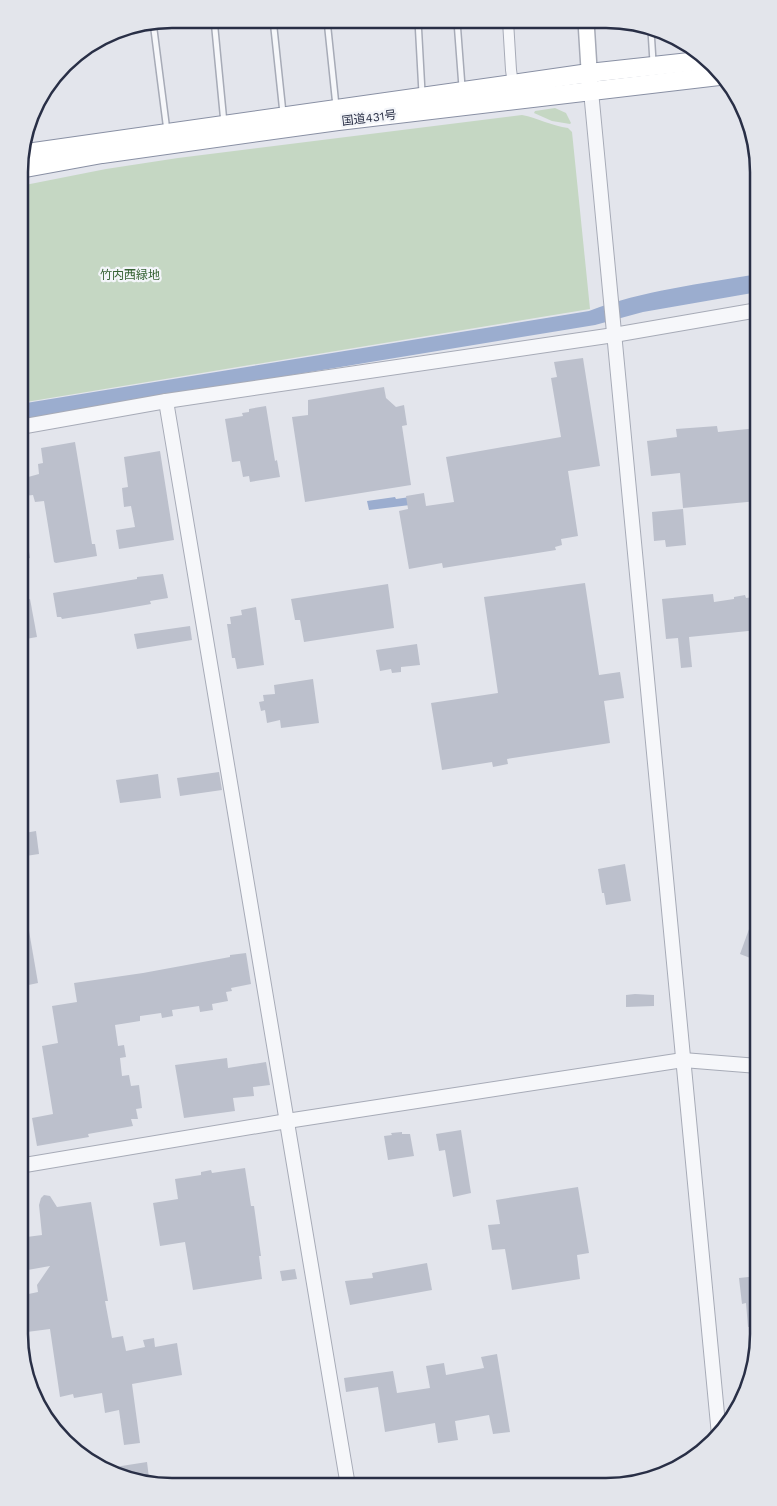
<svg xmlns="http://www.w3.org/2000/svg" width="777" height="1506" viewBox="0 0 777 1506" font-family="'Work Sans','Noto Sans JP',sans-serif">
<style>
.green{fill:#c5d7c3}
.water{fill:#9badcf}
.building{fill:#bcc0cc}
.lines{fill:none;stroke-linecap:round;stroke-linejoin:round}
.service-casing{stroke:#a7abb7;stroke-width:8}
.minor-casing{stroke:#a7abb7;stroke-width:12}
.tertiary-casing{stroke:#a7abb7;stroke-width:16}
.secondary-casing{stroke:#a7abb7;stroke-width:18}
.trunk-casing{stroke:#8990a4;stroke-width:20}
.service{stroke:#f6f7fa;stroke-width:5}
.minor{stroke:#f6f7fa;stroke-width:10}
.tertiary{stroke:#f6f7fa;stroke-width:14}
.secondary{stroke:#fff;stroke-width:15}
.trunk{stroke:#fff;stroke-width:18}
.labels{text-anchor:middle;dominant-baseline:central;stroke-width:4.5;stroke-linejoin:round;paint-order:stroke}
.street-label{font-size:12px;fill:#292f46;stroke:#f3f5f9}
.park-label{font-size:12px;fill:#376335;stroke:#f3f5f9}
.rim{fill:none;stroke:#292f46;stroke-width:2.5}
</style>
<rect width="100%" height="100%" fill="#e3e5ec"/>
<g class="green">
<polygon points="555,108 566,113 571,123 570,124 552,121 534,113 535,111"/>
<path d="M522 115C538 118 552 126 568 128L572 132 590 309 20 403V186L106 169 178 158Z"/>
</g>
<g class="water">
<path d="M758 274V292L643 312 595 325 20 420V404L589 311C643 290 702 284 758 274Z"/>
<polygon points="395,497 396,499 410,497 410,505 369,510 367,501"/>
</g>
<g class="building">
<polygon points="583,358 600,466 568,471 578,536 561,539 562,545 555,547 556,550 443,568 442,563 409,569 399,511 408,509 406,496 424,493 426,506 454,502 446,457 561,437 551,378 557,377 554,362"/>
<polygon points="384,387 386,398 396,407 404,405 407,425 402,426 411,485 305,502 292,417 308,415 308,400"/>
<polygon points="266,406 275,461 277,460 280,477 250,482 249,476 243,477 240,461 232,462 225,419 243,416 242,413 249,412 249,409"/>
<polygon points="717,426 718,432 758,428 758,501 683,508 680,473 651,476 647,441 677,437 676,429"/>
<polygon points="75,442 92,544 95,544 97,556 56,563 54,562 44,501 35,502 33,495 24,496 21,479 39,474 38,464 43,463 41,448"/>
<polygon points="160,451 174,540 119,549 116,530 135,527 131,506 124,507 122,488 128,487 124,457"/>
<polygon points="683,509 686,545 666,547 665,540 654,541 652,512"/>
<polygon points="25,526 30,558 20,560 20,527"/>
<polygon points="163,574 168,598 150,601 151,604 100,613 62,619 61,617 57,617 53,593 137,579 137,577"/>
<polygon points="585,583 599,675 620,672 624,698 604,701 610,743 507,759 508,764 493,767 492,762 442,770 431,703 498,693 484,597"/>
<polygon points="388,584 394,628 304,642 300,620 295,620 291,599"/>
<polygon points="713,594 714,602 734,599 734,597 745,595 746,598 754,597 758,630 689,637 692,667 681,668 678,638 666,639 662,599"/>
<polygon points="30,599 37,637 20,640 20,601"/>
<polygon points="256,607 264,665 237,669 235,658 232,658 227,624 231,624 230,617 242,615 241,610"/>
<polygon points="190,626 192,640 137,649 134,634"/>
<polygon points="417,644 420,665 401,667 401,672 392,673 391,669 380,671 376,650"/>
<polygon points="313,679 319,723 281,728 280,720 267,723 265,710 261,711 259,702 264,701 263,695 275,694 274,685"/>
<polygon points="219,772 222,790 180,796 177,778"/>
<polygon points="158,774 161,798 120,803 116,780"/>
<polygon points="36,831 39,854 19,857 19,834"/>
<polygon points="625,864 631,901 606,905 604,893 602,893 598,869"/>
<polygon points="757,907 758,907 758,961 740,954"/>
<polygon points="28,925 38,983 19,987 19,926"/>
<polygon points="246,953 251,984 231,988 232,991 226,992 228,1001 212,1004 213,1010 200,1012 199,1006 172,1010 173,1016 162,1018 161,1013 140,1016 140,1021 115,1025 118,1046 124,1045 126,1057 120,1058 122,1076 129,1075 131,1086 139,1085 142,1108 136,1109 138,1119 131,1119 133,1126 88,1134 89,1137 37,1146 32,1118 53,1114 42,1046 58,1043 52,1006 77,1002 74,983 143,973 230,957 230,955"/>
<polygon points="635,994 654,995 654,1006 626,1007 626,995"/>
<polygon points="227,1058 228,1068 266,1062 270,1085 253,1087 254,1096 233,1098 235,1111 184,1118 175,1065"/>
<polygon points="461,1130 471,1193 453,1197 445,1150 439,1151 436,1134"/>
<polygon points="402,1132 402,1134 410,1134 414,1156 388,1160 384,1136 392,1135 391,1133"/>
<polygon points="245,1168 251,1206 254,1206 261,1256 259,1256 262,1279 193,1290 185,1242 160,1246 153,1203 178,1199 175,1179 201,1175 201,1172 211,1170 212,1173"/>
<polygon points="578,1187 589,1253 577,1255 580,1279 512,1290 505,1249 492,1250 488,1225 500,1224 496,1200"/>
<polygon points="44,1195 50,1196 57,1207 91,1202 108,1301 105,1301 112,1338 123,1336 126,1351 145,1347 143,1340 154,1338 155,1347 177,1343 182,1375 132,1384 140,1443 124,1445 119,1410 105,1413 102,1393 74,1398 73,1394 60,1397 50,1329 19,1333 19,1296 38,1292 37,1285 50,1266 22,1271 19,1249 19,1238 42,1235 39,1205 41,1198"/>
<polygon points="427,1263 432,1290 350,1305 345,1281 373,1278 372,1273"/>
<polygon points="295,1269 297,1279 282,1281 280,1271"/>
<polygon points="758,1276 758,1326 748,1327 746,1303 742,1304 739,1278"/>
<polygon points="497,1354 510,1432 493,1434 489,1415 455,1421 458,1440 438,1443 435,1423 385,1432 378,1387 346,1392 344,1378 393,1371 397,1393 430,1388 426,1366 444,1363 446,1375 484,1368 481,1357"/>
<polygon points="147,1462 150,1486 113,1475 102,1469"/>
<polygon points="519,1477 521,1487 490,1487 490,1483"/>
</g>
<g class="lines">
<defs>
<g id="service">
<polyline points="214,19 224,123"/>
<polyline points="273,19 283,113"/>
<polyline points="327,20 336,106"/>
<polyline points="418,20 422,93"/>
<polyline points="457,21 462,87"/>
<polyline points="153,22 167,131"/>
<polyline points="651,30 653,62"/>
</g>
<polyline id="minor" points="508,21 511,70 513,84"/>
<g id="tertiary">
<polyline points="591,91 719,1435"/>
<polyline points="166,401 348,1486"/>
<polyline points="20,427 166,401 614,335 758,310"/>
<polyline points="19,1166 287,1121 683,1060 758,1066"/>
</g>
<polyline id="secondary" points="586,21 590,85"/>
<g id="trunk">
<polyline points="20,154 589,73 708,60"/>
<polyline points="20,169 102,154 338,121 719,76"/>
</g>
</defs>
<use href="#service" class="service-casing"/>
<use href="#minor" class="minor-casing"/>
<use href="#tertiary" class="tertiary-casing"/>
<use href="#secondary" class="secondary-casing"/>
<use href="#trunk" class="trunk-casing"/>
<use href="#service" class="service"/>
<use href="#minor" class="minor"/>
<use href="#tertiary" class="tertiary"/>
<use href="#secondary" class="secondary"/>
<use href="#trunk" class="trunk"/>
</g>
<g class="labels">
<g class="street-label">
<text transform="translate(369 118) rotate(-7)">国道431号</text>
</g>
<g class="park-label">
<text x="130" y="275">竹内西緑地</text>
</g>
</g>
<path d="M0 0H777V1506H0ZM172 28H606A144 144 0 0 1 750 172V1334A144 144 0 0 1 606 1478H172A144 144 0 0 1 28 1334V172A144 144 0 0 1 172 28Z" fill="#e3e5eb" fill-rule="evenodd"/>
<path class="rim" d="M172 28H606A144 144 0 0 1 750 172V1334A144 144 0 0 1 606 1478H172A144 144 0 0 1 28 1334V172A144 144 0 0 1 172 28Z"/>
</svg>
